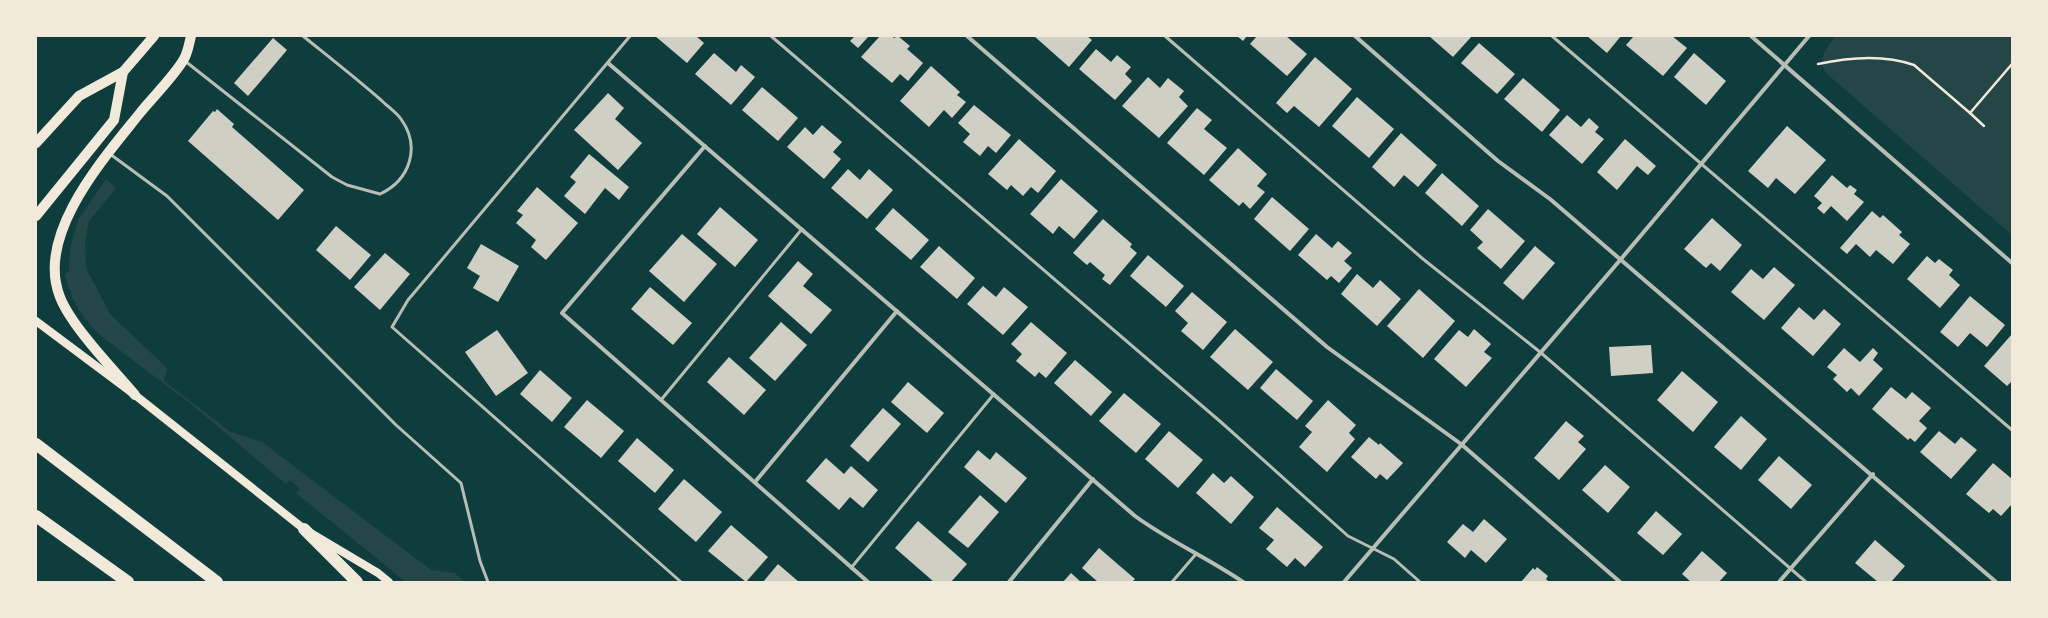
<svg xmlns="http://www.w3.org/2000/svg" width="2048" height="618" viewBox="0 0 2048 618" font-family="'Source Sans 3',sans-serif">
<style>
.green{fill:#244646}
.building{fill:#cfcfc3}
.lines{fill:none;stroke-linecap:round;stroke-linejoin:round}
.path{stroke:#f1e9da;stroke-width:2.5}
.service{stroke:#b8beb3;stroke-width:3}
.minor{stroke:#b8beb3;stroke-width:4}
.secondary{stroke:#f1e9da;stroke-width:8}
.primary{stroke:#f1e9da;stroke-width:10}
.motorway{stroke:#f1e9da;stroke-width:12}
</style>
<rect width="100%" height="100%" fill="#0f3d3e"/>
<g class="green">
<path d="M1836 36H2012V235L1826 73C1816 59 1827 47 1836 36Z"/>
<path d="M106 179 116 188 89 221 85 242 86 268 110 314 167 368 164 381 231 432 262 442 431 570 455 573 464 582H406L296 493 300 489 290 480 286 484 191 404 101 336C82 317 71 301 65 274L69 271 70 248 78 220Z"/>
</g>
<g class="building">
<polygon points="655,36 696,36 704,43 687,63"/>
<polygon points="852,36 869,36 858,48 850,41 854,37"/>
<polygon points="880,36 892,36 894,38 898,36 910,46 907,49 923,63 908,81 900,74 892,83 861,57"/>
<polygon points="1034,36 1087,36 1092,40 1069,67"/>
<polygon points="1237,36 1247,36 1243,41"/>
<polygon points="1257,36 1286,36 1307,54 1287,76 1250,44"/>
<polygon points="1429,36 1472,36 1453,57"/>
<polygon points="1587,36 1621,36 1607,53"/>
<polygon points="1634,36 1672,36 1687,48 1663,76 1626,45"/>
<polygon points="273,38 287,50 248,96 234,83"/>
<polygon points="1479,43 1515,74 1497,94 1461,63"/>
<polygon points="1096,49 1111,62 1117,55 1131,67 1125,74 1132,81 1115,100 1079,69"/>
<polygon points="714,53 736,72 741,65 755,77 731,105 695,74"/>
<polygon points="1694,53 1726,81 1706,105 1674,77"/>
<polygon points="1315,57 1352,89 1319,127 1294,106 1287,113 1276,103"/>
<polygon points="931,66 960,92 957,95 966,102 952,118 944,110 929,127 900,101"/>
<polygon points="1148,77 1160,88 1168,78 1184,91 1179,97 1188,106 1159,138 1122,106"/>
<polygon points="1523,78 1560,110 1542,132 1504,99"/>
<polygon points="762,87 798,118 778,141 742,110"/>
<polygon points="608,93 624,108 615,119 642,143 618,170 574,130"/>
<polygon points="1357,97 1394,129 1369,158 1332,126"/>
<polygon points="974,105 1011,135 996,153 988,146 980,156 963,142 970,134 958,123"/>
<polygon points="1197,108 1212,120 1204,129 1227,148 1204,175 1167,143"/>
<polygon points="217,109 234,124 232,127 304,190 278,220 188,141 213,111 215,112"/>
<polygon points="1567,115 1581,127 1589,118 1599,127 1595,132 1604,139 1582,164 1549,135"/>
<polygon points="822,125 842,142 833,152 841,159 824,179 787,147 805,127 813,135"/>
<polygon points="1787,126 1826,160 1795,194 1776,178 1768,188 1748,171"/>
<polygon points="1401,133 1437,165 1418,187 1404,175 1394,187 1372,167"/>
<polygon points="1019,139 1056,171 1038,193 1031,187 1023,196 1011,185 1007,190 988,174"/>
<polygon points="1625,139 1656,166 1648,175 1637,166 1617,190 1597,172"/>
<polygon points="1238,148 1267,174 1257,186 1265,192 1250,209 1243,202 1239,206 1209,180"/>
<polygon points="589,154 629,187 619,200 605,188 585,214 564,196 576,182 570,177"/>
<polygon points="848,169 860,180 869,169 893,190 867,219 831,188"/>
<polygon points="1442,173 1479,206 1462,226 1425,193"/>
<polygon points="1832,175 1847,188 1850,185 1857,190 1854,194 1864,202 1847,221 1831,206 1824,214 1817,208 1822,203 1814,196"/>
<polygon points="1061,179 1098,211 1074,239 1059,226 1053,234 1030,214"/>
<polygon points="537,187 578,223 546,260 531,247 536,240 516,223 523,215 517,211"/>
<polygon points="1272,197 1309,229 1290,251 1254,219"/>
<polygon points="720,207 758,240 735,267 697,234"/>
<polygon points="893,208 929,240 911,260 875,229"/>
<polygon points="1488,209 1525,241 1501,269 1477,248 1483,242 1470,230"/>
<polygon points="1872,211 1880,218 1883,215 1902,232 1899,235 1910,244 1893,264 1876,250 1870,257 1856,244 1847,254 1840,248"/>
<polygon points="1712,218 1742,245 1720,271 1711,263 1706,268 1684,249"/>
<polygon points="1103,219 1132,244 1130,247 1137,253 1110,285 1102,279 1105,275 1090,262 1087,265 1073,253"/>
<polygon points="336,226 371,255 350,280 316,250"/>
<polygon points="682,234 717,264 684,302 649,271"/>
<polygon points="1316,234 1332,248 1338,241 1352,253 1344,261 1352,268 1339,283 1331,276 1327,280 1298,255"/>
<polygon points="481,244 519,266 498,302 473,288 480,276 467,268"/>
<polygon points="939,246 975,278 957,299 920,267"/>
<polygon points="1535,246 1555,263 1523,300 1503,283"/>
<polygon points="385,253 410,274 380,310 354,287"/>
<polygon points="1148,255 1184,286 1166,307 1130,276"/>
<polygon points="1927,256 1935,263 1939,259 1953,270 1949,275 1960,285 1940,308 1907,279"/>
<polygon points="798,261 813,274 803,286 832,310 811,334 768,296"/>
<polygon points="1774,267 1795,285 1764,320 1731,292 1751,269 1763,279"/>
<polygon points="1357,274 1373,288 1380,280 1401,299 1377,326 1341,294"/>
<polygon points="983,286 996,297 1004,287 1028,307 1003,335 967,304"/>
<polygon points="650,287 692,323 673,345 631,309"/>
<polygon points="1419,289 1455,321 1423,358 1387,326"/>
<polygon points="1192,292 1227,322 1203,350 1181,331 1188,323 1175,311"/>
<polygon points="1970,296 2005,325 1987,347 1970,333 1958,347 1940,332"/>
<polygon points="1799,307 1814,320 1824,309 1841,324 1813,356 1781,328"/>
<polygon points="781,322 807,345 775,381 749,358"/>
<polygon points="1031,322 1067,353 1046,378 1039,372 1035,377 1016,361 1022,354 1011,344"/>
<polygon points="1235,329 1273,362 1248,390 1210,357"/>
<polygon points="1474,329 1491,344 1484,352 1492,358 1466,387 1434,359 1459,330 1468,337"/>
<polygon points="497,330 528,373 496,396 465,352"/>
<polygon points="2012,334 2012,381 2007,386 1984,366"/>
<polygon points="1651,345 1653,373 1611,376 1609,347"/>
<polygon points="1844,348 1860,362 1873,348 1878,353 1873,360 1883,369 1859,396 1851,388 1847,392 1833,379 1837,375 1827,367"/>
<polygon points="729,357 766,390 744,415 707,382"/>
<polygon points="1075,360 1112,392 1091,416 1054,383"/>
<polygon points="1276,369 1313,401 1297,420 1260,388"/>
<polygon points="540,370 572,398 552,422 520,394"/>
<polygon points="1682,371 1718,402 1693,432 1657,400"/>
<polygon points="908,382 944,413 927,433 891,402"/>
<polygon points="1891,387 1906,399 1912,392 1931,408 1919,421 1927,428 1915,442 1910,438 1908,440 1872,409"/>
<polygon points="1124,393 1161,424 1136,453 1099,421"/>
<polygon points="587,400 624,431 601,458 564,427"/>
<polygon points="1328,400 1356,425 1349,433 1355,439 1327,472 1299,447 1312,432 1305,426"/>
<polygon points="883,408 901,424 868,462 850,446"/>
<polygon points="1741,416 1767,439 1741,470 1714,447"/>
<polygon points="1566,421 1584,436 1578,442 1586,449 1559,480 1534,458"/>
<polygon points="1169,431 1203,460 1178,488 1145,459"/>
<polygon points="1939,431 1955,444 1961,437 1977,450 1951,479 1920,452"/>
<polygon points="1369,437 1379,445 1380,443 1403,463 1387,480 1380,474 1376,479 1351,457"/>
<polygon points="637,438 674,470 655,493 618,461"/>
<polygon points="978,450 990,460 996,452 1027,478 1006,503 964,467"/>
<polygon points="1779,456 1812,485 1791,509 1758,480"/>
<polygon points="826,458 844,474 851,466 878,490 863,508 850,497 839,510 806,481"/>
<polygon points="1993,463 2012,479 2012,504 2001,516 1993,509 1989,513 1966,494"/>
<polygon points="1605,465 1630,487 1608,513 1582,490"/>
<polygon points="1213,473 1224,483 1231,476 1254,497 1231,524 1196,493"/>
<polygon points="684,479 722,512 696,542 658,509"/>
<polygon points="980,495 999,512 968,548 948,532"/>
<polygon points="1277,507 1323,547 1305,567 1295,558 1287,567 1266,549 1274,540 1259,528"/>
<polygon points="1656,511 1682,534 1663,555 1637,533"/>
<polygon points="1484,519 1507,539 1486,563 1471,550 1465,558 1447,542 1463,524 1473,532"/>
<polygon points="918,521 967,564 951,582 934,582 895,548"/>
<polygon points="731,525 768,557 746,582 708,551"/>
<polygon points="1875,540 1905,566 1891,582 1878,582 1855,563"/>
<polygon points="1099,548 1135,579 1132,582 1098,582 1082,568"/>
<polygon points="1702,551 1727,573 1719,582 1691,582 1682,574"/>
<polygon points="778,564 799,582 763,582"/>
<polygon points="1537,567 1548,576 1546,579 1549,582 1521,582 1533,568 1535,570"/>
<polygon points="1071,573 1081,582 1063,582"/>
</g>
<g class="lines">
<g class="path">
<path d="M1818 64C1850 57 1883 54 1914 65L1970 113"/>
<polyline points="1984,126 1970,113 2012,64"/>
</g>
<g class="service">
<polyline points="630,36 408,300 392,327 681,582"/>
<polyline points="771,36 1222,423 1348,536 1394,559 1420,582"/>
<polyline points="1165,36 1423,259 1540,352 1806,582"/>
<polyline points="1552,36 2012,430"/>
<path d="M185 61 332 177 347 185 380 194C410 180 421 147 401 119 396 112 387 106 381 100 356 78 329 57 303 36"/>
<polyline points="110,154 167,196 396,425 461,483 480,561 488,582"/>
<polyline points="661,400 802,229"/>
<polyline points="851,568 994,394"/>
<polyline points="1172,582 1196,554"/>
</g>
<g class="minor">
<polyline points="967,36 1327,347 1461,444 1620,582"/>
<polyline points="1355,36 1498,161 1550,199 1996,582"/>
<polyline points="1751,36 2012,263"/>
<path d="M608 63 1135 516C1169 541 1208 558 1243 582"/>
<polyline points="705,146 562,313 868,582"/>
<polyline points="755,482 897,311"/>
<polyline points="1009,582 1093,479"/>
<polyline points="1344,582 1621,259 1809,36"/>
<polyline points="1779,582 1873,474"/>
</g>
<polyline class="secondary" points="36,321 135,395 304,529 378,573 389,582"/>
<g class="primary">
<polyline points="36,143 79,96 123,72 154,36"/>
<polyline points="36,216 114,120 123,72"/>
<path d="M135 395C114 370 71 326 60 297 35 235 104 158 140 113 152 98 175 75 184 59 188 52 189 44 191 36"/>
</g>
<g class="motorway">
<polyline points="36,444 217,582"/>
<polyline points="36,516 128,582"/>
<polyline points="304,529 357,582"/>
</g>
</g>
<rect width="2048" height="618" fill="none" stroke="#f1e9da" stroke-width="74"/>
</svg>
